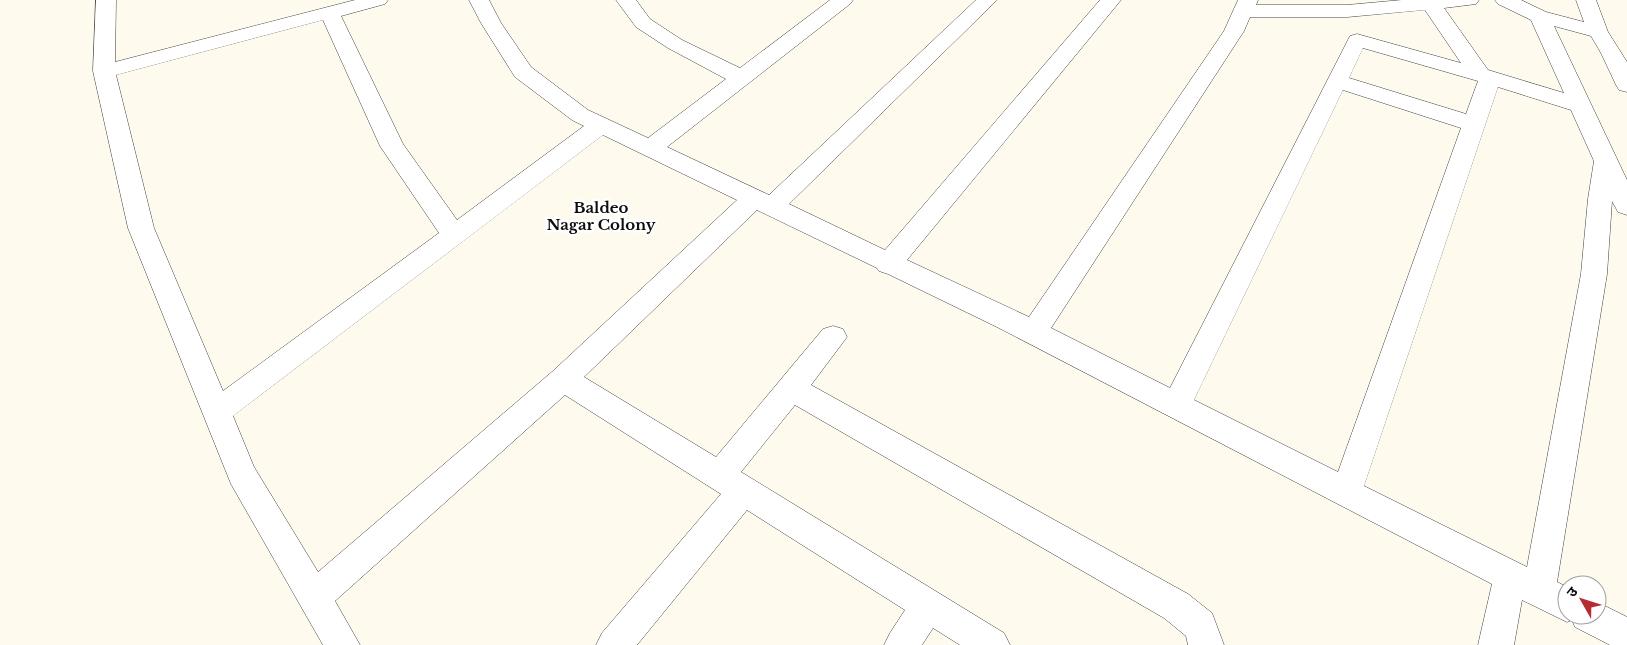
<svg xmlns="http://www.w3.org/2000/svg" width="1627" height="645" viewBox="0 0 1627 645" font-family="'Libre Baskerville','Noto Sans Devanagari',serif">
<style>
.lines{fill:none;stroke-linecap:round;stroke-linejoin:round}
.minor-casing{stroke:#404040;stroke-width:1}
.minor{fill:#fff;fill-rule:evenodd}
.labels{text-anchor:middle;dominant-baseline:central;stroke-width:5;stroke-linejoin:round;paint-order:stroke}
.neighbourhood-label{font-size:15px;font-weight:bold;fill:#0d0d0d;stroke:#fff}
</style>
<rect width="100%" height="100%" fill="#fefbee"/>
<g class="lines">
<defs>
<path id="minor" d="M96 0H116L115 62 355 0H388L385 4 341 16 403 144 457 220 584 126 572 120 515 77 481 23 469 0H489L501 23 531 67 588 110 648 138 726 79 668 48 636 27 616 0H636L650 19 682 40 740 68 830 0H853L850 4 667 147 769 195 976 0H997L789 204 885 250 1100 0H1121L907 260 1029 317 1224 31 1238 0H1258L1256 5H1347L1402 0H1479L1476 4 1444 8 1488 70 1564 93 1531 20 1498 4 1495 0H1521L1546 12 1584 22 1576 0H1596L1608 32 1627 62V92L1619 90 1616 85 1601 53 1591 36 1554 26 1627 180V215L1618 212 1612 201 1607 274 1557 582 1567 587V615H1597V602L1627 617V645H1610L1575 627 1572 620 1567 622 1522 600 1514 645H1478L1492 584 997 327 888 274 879 271 877 268 757 210 584 377 716 457 823 329 833 326 843 329 847 337 811 385 1188 594 1212 613 1224 645H1188L1186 636 1164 618 795 405 741 472 1004 633 1010 645H960L933 628 922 645H884L890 633 905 610 747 510 637 645H596L602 633 721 494 565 395 335 601 360 645H323L231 484 128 228 93 71ZM1425 10 1461 63 1357 34 1350 36 1170 388 1051 328 1244 31 1250 17H1347ZM323 20 380 146 439 233 223 391 154 228 116 75ZM1363 48 1478 81 1466 114 1349 78ZM1498 87 1571 110 1594 161 1588 199 1581 274 1527 567 1364 486ZM1343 90 1461 128 1338 472 1194 400ZM603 135 737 200 553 371 318 572 254 467 233 416Z"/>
</defs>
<use href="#minor" class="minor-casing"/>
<use href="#minor" class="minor"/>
</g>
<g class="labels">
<g class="neighbourhood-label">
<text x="601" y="207">Baldeo<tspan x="601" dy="17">Nagar Colony</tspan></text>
</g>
</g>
<g transform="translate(1582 600) rotate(309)"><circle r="24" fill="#ffffff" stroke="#9e9e9e"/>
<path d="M0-4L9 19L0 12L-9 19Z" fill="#b72b32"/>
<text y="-8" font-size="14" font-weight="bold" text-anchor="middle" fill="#0d0d0d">उ</text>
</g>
</svg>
